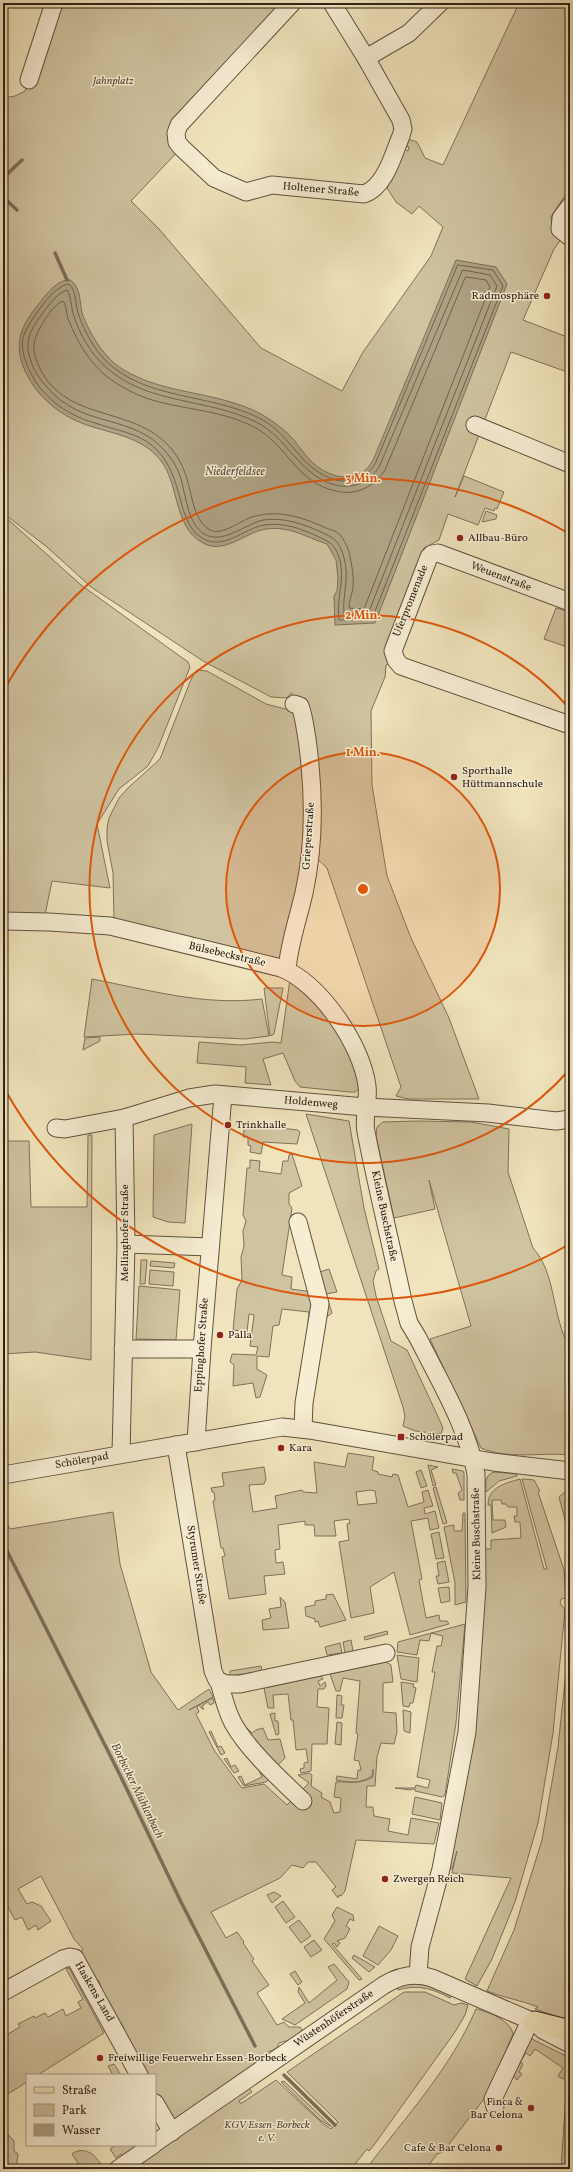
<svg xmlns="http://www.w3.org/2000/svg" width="573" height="2172" viewBox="0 0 573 2172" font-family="Vollkorn,serif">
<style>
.green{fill:#d0c3a0;stroke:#7f725c;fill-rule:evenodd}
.water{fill:#afa284;stroke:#7b6e58}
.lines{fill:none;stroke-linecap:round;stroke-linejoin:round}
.shore{stroke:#6e624e;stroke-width:1}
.stream{stroke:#7b6e58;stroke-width:3.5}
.minor-casing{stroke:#5f5240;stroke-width:19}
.major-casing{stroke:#2e2117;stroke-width:23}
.minor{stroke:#f6edd3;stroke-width:17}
.major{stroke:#f1e4bc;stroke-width:21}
.ring{fill:none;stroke:#df560d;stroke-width:2}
.poi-dot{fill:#8f2418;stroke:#f6edd3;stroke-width:1.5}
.labels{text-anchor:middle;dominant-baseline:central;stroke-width:3;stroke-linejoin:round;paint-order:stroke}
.park-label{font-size:11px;font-style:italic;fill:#564a39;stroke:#f6edd3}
.street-label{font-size:11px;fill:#2e2117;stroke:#f6edd3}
.poi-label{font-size:11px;fill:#2e2117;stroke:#f6edd3;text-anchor:start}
.water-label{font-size:12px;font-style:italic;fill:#5b4e3d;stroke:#f6edd3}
.centre{fill:#df560d;stroke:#f6edd3;stroke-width:2}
.ring-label{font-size:12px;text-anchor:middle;font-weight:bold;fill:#df560d;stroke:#f6edd3;stroke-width:3;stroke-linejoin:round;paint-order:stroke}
</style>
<rect width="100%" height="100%" fill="#f1e4bc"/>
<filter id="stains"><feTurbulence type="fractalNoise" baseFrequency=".005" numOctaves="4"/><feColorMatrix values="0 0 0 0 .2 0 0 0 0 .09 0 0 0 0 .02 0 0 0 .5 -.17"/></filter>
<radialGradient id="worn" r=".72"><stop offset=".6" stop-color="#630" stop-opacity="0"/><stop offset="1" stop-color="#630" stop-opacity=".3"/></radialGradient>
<g class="green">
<polygon points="55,3 290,3 178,124 181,148 131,201 159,229 261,348 342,391 363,352 431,256 443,227 419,206 412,214 396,202 387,188 404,149 408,151 409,147 406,146 408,139 417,142 425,158 443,165 519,3 570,3 570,188 551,217 552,227 562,238 554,249 523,320 570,338 570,373 511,352 455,497 464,476 504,492 497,509 495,508 494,511 485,508 478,525 448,514 439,540 424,548 387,643 389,664 386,665 385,677 371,711 372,785 387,876 411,938 449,1018 479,1099 408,1099 396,1096 401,1087 327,868 314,856 303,703 291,693 287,698 271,697 203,661 91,587 47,547 3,513 3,98 15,96 25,91"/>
<polygon points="486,511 497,515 496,519 482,522"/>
<polygon points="3,515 81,585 188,662 190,667 158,748 148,766 119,789 97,824 110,888 52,881 45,915 3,917"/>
<polygon points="556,608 570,612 570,648 544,639"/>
<polygon points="197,670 207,671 266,704 297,712 308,806 304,867 280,961 114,921 113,873 107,841 107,828 109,818 119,798 128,788 160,759 190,682 194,673"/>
<path d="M92 979C149 990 204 1006 262 999L269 1036 245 1039 137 1034 84 1037Z"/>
<polygon points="290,979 314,999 348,1048 361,1087 355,1092 350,1092 300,1087 295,1081 283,1053 263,1059 271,1085 245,1083 246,1067 197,1063 199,1042 240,1045 273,1042 281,1043"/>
<polygon points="264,988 283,988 274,1034 270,1036"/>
<polygon points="100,1037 100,1041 83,1050 85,1038"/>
<polygon points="306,1114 349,1121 364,1208 379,1269 376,1271 373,1281 376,1296 391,1341 407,1350 440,1421 443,1428 441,1434 415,1431 403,1426 405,1416 403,1407"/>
<path d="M417 1121 471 1122 509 1129 508 1172 533 1248C555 1272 552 1311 566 1340H570V1455C540 1452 510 1460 481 1448L430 1339 471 1326 429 1180 435 1209 394 1218 376 1136 377 1127 383 1122Z"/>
<polygon points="192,1124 185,1223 168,1222 153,1217 154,1135"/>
<polygon points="245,1124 298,1130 300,1132 297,1144 263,1142 261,1154 250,1152 251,1146 248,1145 248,1137 243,1137"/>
<polygon points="88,1135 92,1135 91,1360 35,1352 3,1354 3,1141 29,1141 31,1207 87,1207"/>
<polygon points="292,1154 302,1186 289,1193 289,1204 292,1208 282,1275 292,1277 291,1289 320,1293 314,1274 329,1269 337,1292 326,1294 332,1313 317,1324 308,1323 309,1312 282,1309 279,1325 273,1326 269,1357 257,1356 257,1369 267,1375 260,1397 256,1398 253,1383 233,1386 234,1365 230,1362 232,1354 256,1355 258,1347 250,1346 254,1315 249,1314 247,1332 233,1330 237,1289 242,1280 241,1257 244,1246 243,1231 246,1221 243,1215 247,1168 250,1168 250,1160 260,1161 259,1171 281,1174 283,1161 288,1161 289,1155"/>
<polygon points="141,1260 147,1260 145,1284 140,1284"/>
<polygon points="151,1261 175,1263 174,1268 150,1266"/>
<polygon points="150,1270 174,1272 173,1286 149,1284"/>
<polygon points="139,1286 180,1290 176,1340 136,1339"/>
<path d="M348 1453 374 1457 372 1470 378 1472V1474L392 1477 393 1474 398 1475 408 1507 424 1502 422 1492 428 1490 433 1506 424 1508 425 1514 435 1511 439 1528 430 1530 428 1518 411 1521 422 1579 419 1580 426 1618 439 1615 440 1621H447L449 1624 410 1635 394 1572 370 1587 374 1613 351 1618 339 1542 349 1540 347 1524 350 1523 349 1519 334 1521 336 1536H315L314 1525H305V1521L278 1525 280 1549 275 1550 276 1563 283 1562 285 1574 264 1576 266 1594 229 1599 222 1557 225 1556 223 1548H221L213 1501 215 1500 214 1492H212L211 1488 224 1486 222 1473 264 1467 266 1479 264 1484 249 1485 253 1512 277 1508 275 1496 302 1490 303 1492 317 1493 314 1462 345 1467ZM371 1490 375 1491 377 1503 358 1505 356 1492Z"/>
<polygon points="428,1465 438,1467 431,1470 436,1485 433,1486"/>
<polygon points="452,1469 463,1471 464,1473 464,1500 460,1500 458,1493 462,1490 456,1473 453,1473"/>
<polygon points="421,1470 427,1486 421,1488 416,1472"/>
<path d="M494 1472 517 1474V1476L499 1481 486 1492C486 1484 484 1475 494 1472Z"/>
<path d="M520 1479 544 1569H547L522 1479 534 1480 540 1491 538 1492 564 1570 566 1598 561 1599 560 1603 565 1610 553 1733 538 1823 515 1902 492 1959 477 1986 465 1979 511 1878 452 1873 457 1851 452 1869 446 1868 484 1549H491V1540L521 1538 520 1522H515L514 1516H517V1507H508L506 1504H502L501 1500H492L493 1520H505L506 1527 492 1533 491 1505H488C488 1487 506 1483 520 1479Z"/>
<polygon points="436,1487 447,1523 443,1524 433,1488"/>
<polygon points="570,1488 570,1539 559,1497"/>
<path d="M113 1512 120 1564 151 1672 178 1710 209 1689 213 1697 189 1710 213 1698 214 1703 210 1705 208 1702 202 1706 204 1709H202L199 1705 197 1707 199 1712 196 1714 214 1750 242 1788 264 1784 287 1805 309 1783 298 1775 309 1773 312 1775 311 1786 322 1793 321 1797 330 1802 334 1813 340 1812 341 1798 334 1797 336 1782C350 1781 359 1785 373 1777V1769L372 1776C360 1784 349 1783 336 1780L337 1776 357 1779 358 1770H361L359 1761 354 1760 358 1734 356 1733 360 1681 343 1678 340 1691H336L330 1674 386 1662 391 1665 393 1682 383 1683V1712L396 1713 397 1732 394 1744 381 1743 377 1757 375 1786H367L366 1807H373L374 1816 390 1819 388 1831 408 1835 411 1818 439 1823 434 1844 356 1840 345 1891 341 1896 339 1895 338 1898 332 1890 336 1887 316 1862H308L303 1868 292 1865 280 1878 211 1912 226 1938 237 1932 244 1942 243 1943 254 1959 252 1961 269 1985 257 1993 277 2025 284 2022 289 2027H300L302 2030C292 2042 294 2038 279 2043L277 2048 266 2053 249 2088 252 2092 239 2101 240 2103H242L276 2080 322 2123 331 2129 338 2122 287 2072 404 1992H425L454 2005 461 2003 468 2005 465 2015 455 2032 374 2145 369 2151 367 2149 351 2169H82L72 2154C84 2145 97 2155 102 2167L112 2168 122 2155 121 2154 116 2158 110 2149 116 2145 140 2146 163 2135 155 2092V2075H146L139 2062 140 2056 136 2053 124 2037C128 2020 107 2018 109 2001L106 2002 99 1981 88 1977C90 1961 89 1965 80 1954L83 1949 74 1939 41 1876 18 1889 27 1904 32 1902 41 1906 51 1921 38 1930 36 1925 28 1930 22 1917 15 1920 7 1905 3 1908V1516L10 1529Z"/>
<polygon points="463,1513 465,1513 466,1602 455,1605 455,1583 444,1527 454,1525 454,1531 462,1531"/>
<polygon points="439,1532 444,1558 436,1559 431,1534"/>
<polygon points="445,1561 449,1582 438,1584 436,1576 439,1576 437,1563"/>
<polygon points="449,1587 450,1601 441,1603 438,1588"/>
<polygon points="333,1594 346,1620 320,1627 318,1621 315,1622 315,1619 306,1616 305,1607 315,1605 315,1601 326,1599 326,1595"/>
<polygon points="280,1597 285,1602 289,1628 263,1630 262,1620 271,1618 269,1609 281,1607"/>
<polygon points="465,1624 456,1723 445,1795 442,1797 415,1791 415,1789 412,1789 411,1790 395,1788 415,1788 416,1785 428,1788 430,1780 417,1777 435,1672 432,1672 437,1646 441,1646 443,1636 431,1633 429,1641 420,1640 417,1655 397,1652 398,1642"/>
<polygon points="387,1631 388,1634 365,1640 364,1637"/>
<path d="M570 1634V2021L535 2009 538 2007C521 2000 504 1998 487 1991L514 1930 542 1840 558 1747Z"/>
<polygon points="351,1640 353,1651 345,1653 343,1642"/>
<polygon points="340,1643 342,1653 327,1655 325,1647"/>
<polygon points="397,1655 419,1658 417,1682 401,1679"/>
<polygon points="261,1666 262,1671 230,1676 230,1671"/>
<polygon points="321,1676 323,1679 318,1681 320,1686 325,1682 326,1686 324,1689 318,1689 317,1707 329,1708 327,1744 312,1744 311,1771 301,1773 300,1769 304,1768 304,1763 308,1762 306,1749 296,1750 293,1720 291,1720 288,1694 273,1695 274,1708 268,1708 264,1688"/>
<polygon points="401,1682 414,1684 413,1687 416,1688 413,1703 410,1703 409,1707 403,1706"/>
<polygon points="337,1695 342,1696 341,1705 344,1705 342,1718 336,1718"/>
<polygon points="403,1710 411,1712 410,1733 404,1731"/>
<polygon points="275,1713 275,1721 278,1721 279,1734 276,1735 270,1714"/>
<polygon points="237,1722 244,1725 252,1733 256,1730 263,1728 268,1740 280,1739 285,1758 277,1766"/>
<polygon points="337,1722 342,1723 341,1745 335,1744"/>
<polygon points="211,1731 218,1747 221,1746 225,1753 221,1755 209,1732"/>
<polygon points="227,1758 231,1767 235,1765 239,1771 234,1773 224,1759"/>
<polygon points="256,1764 270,1778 266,1782 244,1786 238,1777 241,1776 245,1785 262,1777"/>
<polygon points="415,1797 442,1803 440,1820 412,1814"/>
<polygon points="274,1892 281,1896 272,1903 267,1895"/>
<polygon points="283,1901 295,1917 286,1923 275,1907"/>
<polygon points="337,1907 353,1915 354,1921 350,1919 346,1926 350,1929 345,1938 337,1941 340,1943 337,1947 334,1943 332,1944 362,1979 359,1980 324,1939 335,1921 332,1915"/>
<polygon points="299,1920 311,1936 301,1943 289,1927"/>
<polygon points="379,1926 398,1936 391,1950 378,1965 363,1956"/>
<polygon points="314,1940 322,1950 311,1957 304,1947"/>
<polygon points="354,1955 375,1967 369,1972 352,1958"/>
<polygon points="334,1964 349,1982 347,1989 295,2025 282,2019 305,2003 298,1992 299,1987 309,2003 337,1980 328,1967"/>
<polygon points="69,1968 104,2033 38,2075 27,2075 27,2082 3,2097 3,2037 20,2027 18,2024 34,2016 35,2018 45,2013 48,2017 63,2009 66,2016 81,2008 78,2002 83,1999 66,1969"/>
<polygon points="295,1971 302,1982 298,1985 290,1974"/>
<path d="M418 1982 452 1993 450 1998C433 1989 418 1984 398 1990L396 1986Z"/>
<path d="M476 2009C488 2011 511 2021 513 2034L487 2095 443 2152 437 2154 426 2169H366C405 2118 451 2068 476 2009Z"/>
<polygon points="532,2039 570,2058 570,2169 561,2169 567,2077 563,2079 558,2076 563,2068 535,2049 530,2056 526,2053 520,2062 523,2064 519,2072 522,2074 517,2080 512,2074 524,2047"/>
<polygon points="114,2064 121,2075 113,2075 108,2066"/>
<polygon points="284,2081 332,2127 320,2120 281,2082"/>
<polygon points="3,2129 14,2141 14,2151 18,2154 16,2169 3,2169"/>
</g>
<path class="water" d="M456 260 496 267 507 284 375 623 335 625 334 596 337 591 338 578 336 560 327 544C305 537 291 526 266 529 246 532 224 555 203 543 171 526 181 479 156 455 139 438 116 434 93 427 62 418 35 397 23 366 14 342 22 324 38 305 45 296 57 279 70 280 82 287 79 305 83 316 90 333 101 352 115 364 158 396 214 389 261 414 273 421 285 430 294 440 307 457 315 470 337 476 354 480 367 473 374 458Z"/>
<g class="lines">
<g class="shore">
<path d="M458 265 493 270 503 286 372 619 339 620C336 598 345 582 340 560 335 545 332 543 319 537 302 529 284 522 264 525 243 529 223 551 202 538 173 520 187 468 146 441 131 432 112 429 95 423 66 415 39 395 28 367 23 356 20 343 25 332 32 318 54 285 69 284 77 291 75 306 79 316 84 330 94 349 105 360 145 400 207 393 257 417 292 433 299 470 336 480 353 484 366 478 375 464Z"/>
<path d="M463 270 490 275 497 286 368 614H344C342 595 350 577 344 558 339 541 336 539 321 532 303 524 285 517 263 520 245 524 223 545 204 534 187 523 186 494 180 476 176 464 168 453 158 444 126 415 79 426 47 387 41 380 35 373 32 364 25 347 27 335 38 320 45 310 56 293 67 290 71 296 71 306 73 313 79 334 92 356 108 369 150 405 208 398 256 422 288 438 299 475 335 485 354 489 369 483 379 467Z"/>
<path d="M467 277 486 280 490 287 364 609 349 608C349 600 352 595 353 587 354 578 352 566 350 557 349 550 345 541 340 535 336 530 330 530 324 527 301 517 278 509 252 517 240 521 222 536 210 530 192 520 192 490 185 473 181 462 175 452 166 443 127 405 61 422 37 362 32 349 33 340 40 328 45 319 54 304 63 301 67 306 66 315 69 321 77 341 89 362 106 376 119 386 136 395 152 400 186 410 221 410 254 427 288 445 295 482 336 491 356 496 374 487 385 470L465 278Z"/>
</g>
<g class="stream">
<polyline points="3,178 22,160"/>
<polyline points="3,197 17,210"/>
<polyline points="55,253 67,280"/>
<polyline points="3,1543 120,1775 181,1902 255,2046"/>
<polyline points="284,2075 335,2125"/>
</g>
<defs>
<g id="minor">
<path d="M292 3 179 125 176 133 177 142 182 148 214 178 246 192 272 185 364 194C385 187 393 155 401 136L403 129 401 120 366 58 332 3"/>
<polyline points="366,58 409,33 440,3"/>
<polyline points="29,80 54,3"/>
<polyline points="570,206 561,218 560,229 570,237"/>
<polyline points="475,425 570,464"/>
<polyline points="570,602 438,553 432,554 429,557 393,651 396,660 401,666 570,725"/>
<path d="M3 921 49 922 110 926 281 968C320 983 362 1045 367 1086 369 1101 363 1117 366 1132 377 1188 391 1244 403 1301L409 1323 418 1338C439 1380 468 1428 476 1474L477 1587 467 1732 441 1869 420 1947 418 1975"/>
<path d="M287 970C289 944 298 919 304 893 315 843 314 789 307 739 305 728 304 716 300 706L294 704"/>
<polyline points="56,1128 65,1129 124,1118 189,1098 215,1094 365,1107 488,1113 556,1121 570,1119"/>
<polyline points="298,1222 320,1304 304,1403 303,1429"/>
<polyline points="126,1244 210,1247"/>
<polyline points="123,1349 202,1349"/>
<polyline points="196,1442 202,1349 223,1095"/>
<polyline points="176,1445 213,1671 217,1680 226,1684 240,1684 386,1653"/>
<polyline points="121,1454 126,1244 124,1118"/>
<polyline points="3,1475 282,1427 309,1430 493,1462 570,1471"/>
<path d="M219 1682C223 1695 226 1710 233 1723 247 1749 281 1780 303 1801"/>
<polyline points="3,1992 63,1959 70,1957 75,1958 139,2075"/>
<polyline points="155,2103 172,2132"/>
<polyline points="495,2107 493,2099 530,2021"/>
<path d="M155 2143 384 1985C399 1976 414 1972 432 1978L534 2022 543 2030 570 2044"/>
<polyline points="118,2169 153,2145"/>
</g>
<polyline id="major" points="534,2022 570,2031"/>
</defs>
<use href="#minor" class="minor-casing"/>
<use href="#major" class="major-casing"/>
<use href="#minor" class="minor"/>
<use href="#major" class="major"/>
</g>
<circle cx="363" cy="889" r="137" fill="#df560d" fill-opacity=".12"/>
<g class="ring">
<circle cx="363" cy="889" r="137"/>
<path d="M570 1069A274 274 0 1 1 570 709"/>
<path d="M568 1245A411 411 0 0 1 4 1088M4 690A411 411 0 0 1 568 533"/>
</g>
<g class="poi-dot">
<circle cx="547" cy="296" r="4"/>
<circle cx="460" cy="538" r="4"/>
<circle cx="454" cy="777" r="4"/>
<circle cx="228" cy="1125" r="4"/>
<circle cx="220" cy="1335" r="4"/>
<rect x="397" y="1433" width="8" height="8" rx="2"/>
<circle cx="281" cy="1448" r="4"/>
<circle cx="385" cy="1879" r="4"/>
<circle cx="100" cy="2058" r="4"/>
<circle cx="531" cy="2108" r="4"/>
<circle cx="499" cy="2148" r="4"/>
</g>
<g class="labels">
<g class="park-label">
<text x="113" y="81">Jahnplatz</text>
<text x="267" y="2125">KGV Essen-Borbeck<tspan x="267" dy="13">e. V.</tspan></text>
</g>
<g class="street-label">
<text transform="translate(321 190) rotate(5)">Holtener Straße</text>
<text transform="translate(501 577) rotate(21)">Weuenstraße</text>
<text transform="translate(411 601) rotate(-68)">Uferpromenade</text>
<text transform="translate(309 836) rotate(-86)">Grieperstraße</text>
<text transform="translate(227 955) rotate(13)">Bülsebeckstraße</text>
<text transform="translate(311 1103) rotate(5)">Holdenweg</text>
<text transform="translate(384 1216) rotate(78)">Kleine Buschstraße</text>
<text transform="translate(125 1233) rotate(-90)">Mellinghofer Straße</text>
<text transform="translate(202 1345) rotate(-86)">Eppinghofer Straße</text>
<text transform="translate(82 1461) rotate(-10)">Schölerpad</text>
<text transform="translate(477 1534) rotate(-91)">Kleine Buschstraße</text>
<text transform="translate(196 1565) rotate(81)">Styrumer Straße</text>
<text transform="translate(94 1992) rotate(60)">Haskens Land</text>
<text transform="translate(334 2019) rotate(-34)">Wüstenhöferstraße</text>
</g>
<g class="poi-label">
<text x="539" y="296" text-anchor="end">Radmosphäre</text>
<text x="468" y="538">Allbau-Büro</text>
<text x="462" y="771">Sporthalle<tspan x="462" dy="13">Hüttmannschule</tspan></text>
<text x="236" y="1125">Trinkhalle</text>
<text x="228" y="1335">Palla</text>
<text x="409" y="1437">Schölerpad</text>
<text x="289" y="1448">Kara</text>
<text x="393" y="1879">Zwergen Reich</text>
<text x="108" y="2058">Freiwillige Feuerwehr Essen-Borbeck</text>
<text x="523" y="2102" text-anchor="end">Finca &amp;<tspan x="523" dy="13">Bar Celona</tspan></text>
<text x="491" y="2148" text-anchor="end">Cafe &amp; Bar Celona</text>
</g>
<g class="water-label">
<text x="235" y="472">Niederfeldsee</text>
<text transform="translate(137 1791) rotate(64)">Borbecker Mühlenbach</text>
</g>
</g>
<circle cx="363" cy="889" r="6" class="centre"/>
<g class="ring-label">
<text x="363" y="482">3 Min.</text>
<text x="363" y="619">2 Min.</text>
<text x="363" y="756">1 Min.</text>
</g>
<rect width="573" height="2172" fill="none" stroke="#f1e4bc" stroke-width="16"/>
<rect x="4" y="4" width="565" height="2164" fill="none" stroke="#2e2117" stroke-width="2"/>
<rect x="8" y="8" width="557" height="2156" fill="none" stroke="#2e2117"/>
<rect x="26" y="2074" width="130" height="72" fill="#f6edd3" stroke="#a69b88"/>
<rect x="34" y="2087" width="20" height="6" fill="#f1e4bc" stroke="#a69b88"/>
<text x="62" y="2094" font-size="12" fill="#2e2117">Straße</text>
<rect x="34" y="2104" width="20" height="12" fill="#d0c3a0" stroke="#a69b88"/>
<text x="62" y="2114" font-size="12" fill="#2e2117">Park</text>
<rect x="34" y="2124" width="20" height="12" fill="#afa284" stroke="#a69b88"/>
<text x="62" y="2134" font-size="12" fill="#2e2117">Wasser</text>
<rect width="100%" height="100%" filter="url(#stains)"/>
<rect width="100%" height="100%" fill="url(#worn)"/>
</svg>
